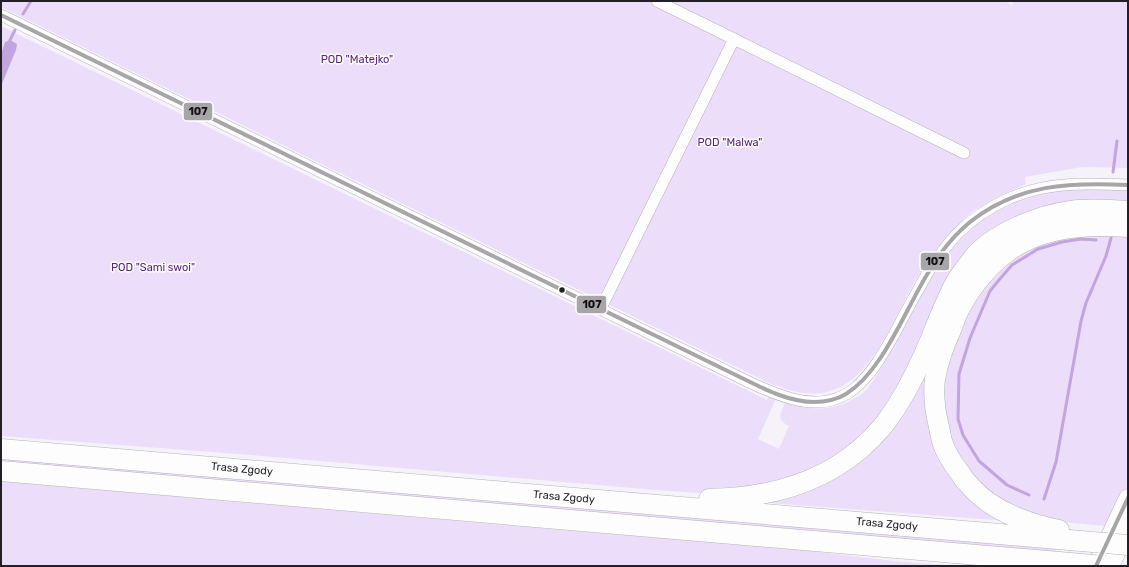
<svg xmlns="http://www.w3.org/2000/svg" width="1129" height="567" viewBox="0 0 1129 567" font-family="Rubik,sans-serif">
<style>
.green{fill:#ecdefa}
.water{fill:#c2a4de}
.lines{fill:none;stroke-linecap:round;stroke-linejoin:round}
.stream{stroke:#c2a4de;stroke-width:3}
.street-casing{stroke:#b5b2b9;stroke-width:12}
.primary-casing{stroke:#b5b2b9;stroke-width:19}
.highway-casing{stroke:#b5b2b9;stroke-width:21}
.street{stroke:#fefdfe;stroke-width:11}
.primary{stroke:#fefdfe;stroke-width:18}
.highway{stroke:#fefdfe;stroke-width:20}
.highway-bridge-casing{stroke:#b5b2b9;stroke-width:21;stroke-linecap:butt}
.highway-bridge{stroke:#fefdfe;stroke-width:20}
.bus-1-casing{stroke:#fff;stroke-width:7}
.bus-1{stroke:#a7a5a8;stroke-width:4}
.bus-dot{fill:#221f26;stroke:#fff;stroke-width:1.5}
.labels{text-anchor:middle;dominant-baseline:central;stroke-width:3;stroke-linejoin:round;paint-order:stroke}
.park-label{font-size:11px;fill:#58227f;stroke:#fff}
.street-label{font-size:11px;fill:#221f26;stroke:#fff}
.line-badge{stroke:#fff;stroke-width:1.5}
.pale-badge-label{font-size:11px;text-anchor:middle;font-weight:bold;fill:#111}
</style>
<rect width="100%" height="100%" fill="#f6f2fa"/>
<g class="green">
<path d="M1 1H1005L1013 5 1012 1H1128V168L1082 167 1025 177 1026 184C1006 193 985 202 967 216 963 219 959 224 955 229 943 241 932 255 922 269 918 276 914 283 910 290 880 346 854 419 776 385L775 386 1 7Z"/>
<path d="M1 26 767 400 769 396 776 399 758 439 779 449 789 426C776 419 780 415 785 403 809 410 833 412 855 398 858 396 861 395 863 393 868 389 871 383 875 378L934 273 955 245 975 225 994 212 1020 200 1047 192 1077 189 1128 190V206L1036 212 883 418 823 468 736 492 699 493 656 490 250 455 1 436Z"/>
<polygon points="1040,230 953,311 934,434 1008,521 755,502 851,466 950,308"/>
<polygon points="1073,233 1128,233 1128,492 1107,526 1045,521 992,497 957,457 939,397 944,370 970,303 1006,258"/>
<polygon points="1,455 1058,548 1054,553 1,465"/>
<polygon points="1,481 585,532 787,548 893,561 959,566 1,566"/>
</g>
<polygon class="water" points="10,40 17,44 16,50 1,86 1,54 5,42"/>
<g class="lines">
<g class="stream">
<polyline points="23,14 31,1"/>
<polyline points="10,43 10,40 15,30"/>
<polyline points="1113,172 1117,141"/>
<polyline points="1029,495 1007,485 979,461 963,435 958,419 959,374 970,338 990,291 999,280 1012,265 1038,249 1062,242 1081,239 1096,240"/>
<polyline points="1044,499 1056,462 1081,321 1086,303 1106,256 1111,238"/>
</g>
<defs>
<g id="street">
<polyline points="657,1 734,39"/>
<path d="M1 15 704 360C732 373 763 391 793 399 850 414 872 373 896 331 906 311 917 292 928 272 937 259 946 245 958 233 986 205 1024 188 1064 185 1085 183 1107 184 1128 185"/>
<polyline points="601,308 734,39 964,153"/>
</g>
<g id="primary">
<polyline points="1096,566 1128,498"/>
<polyline points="1110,566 1128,528"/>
</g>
<g id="highway">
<polyline points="1,449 1069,540"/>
<polyline points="1,471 1059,562"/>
<path d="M709 499C770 498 828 483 872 438 876 433 882 428 886 422 901 402 913 379 923 357 932 337 939 317 948 298 950 293 953 287 956 282 961 273 968 265 974 257 994 233 1040 215 1071 211 1089 208 1109 210 1128 211"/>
<path d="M1059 530C1029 524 992 511 971 487 967 483 963 478 960 473 953 464 945 452 942 441 941 437 940 432 939 427 935 411 933 395 935 379 938 362 944 345 951 330 954 322 956 315 960 308 972 285 990 264 1011 249 1044 227 1090 224 1128 227"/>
</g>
</defs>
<use href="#street" class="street-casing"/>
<use href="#primary" class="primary-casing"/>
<use href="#highway" class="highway-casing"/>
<use href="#street" class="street"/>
<use href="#primary" class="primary"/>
<use href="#highway" class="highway"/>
<defs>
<g id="highway-bridge">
<polyline points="1069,540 1128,545"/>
<polyline points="1059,562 1105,566"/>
</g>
</defs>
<use href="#highway-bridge" class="highway-bridge-casing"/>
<use href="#highway-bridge" class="highway-bridge"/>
<defs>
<g id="bus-1">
<path d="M1 15 748 381C768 391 791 402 814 402 824 402 836 400 846 394 883 371 905 310 928 273 939 254 953 236 970 222 1019 184 1069 182 1128 185"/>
<polyline points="1096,566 1128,498"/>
</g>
</defs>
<use href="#bus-1" class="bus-1-casing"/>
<use href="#bus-1" class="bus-1"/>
</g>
<circle class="bus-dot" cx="562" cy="290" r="3.5"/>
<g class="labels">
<g class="park-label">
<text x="357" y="59">POD "Matejko"</text>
<text x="730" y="142">POD "Malwa"</text>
<text x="153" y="267">POD "Sami swoi"</text>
</g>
<g class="street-label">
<text transform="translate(242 469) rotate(5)">Trasa Zgody</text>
<text transform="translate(564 497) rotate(5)">Trasa Zgody</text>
<text transform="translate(887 524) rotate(5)">Trasa Zgody</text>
</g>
</g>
<g class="line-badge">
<rect x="183" y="102" width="30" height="19" rx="4" fill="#a7a5a8"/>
<rect x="920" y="252" width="30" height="19" rx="4" fill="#a7a5a8"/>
<rect x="576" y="295" width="31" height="19" rx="4" fill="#a7a5a8"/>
</g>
<g class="pale-badge-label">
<text x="198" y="115">107</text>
<text x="935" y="265">107</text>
<text x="592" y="308">107</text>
</g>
<rect width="1129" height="567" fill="none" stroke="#221f26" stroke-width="4"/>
</svg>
